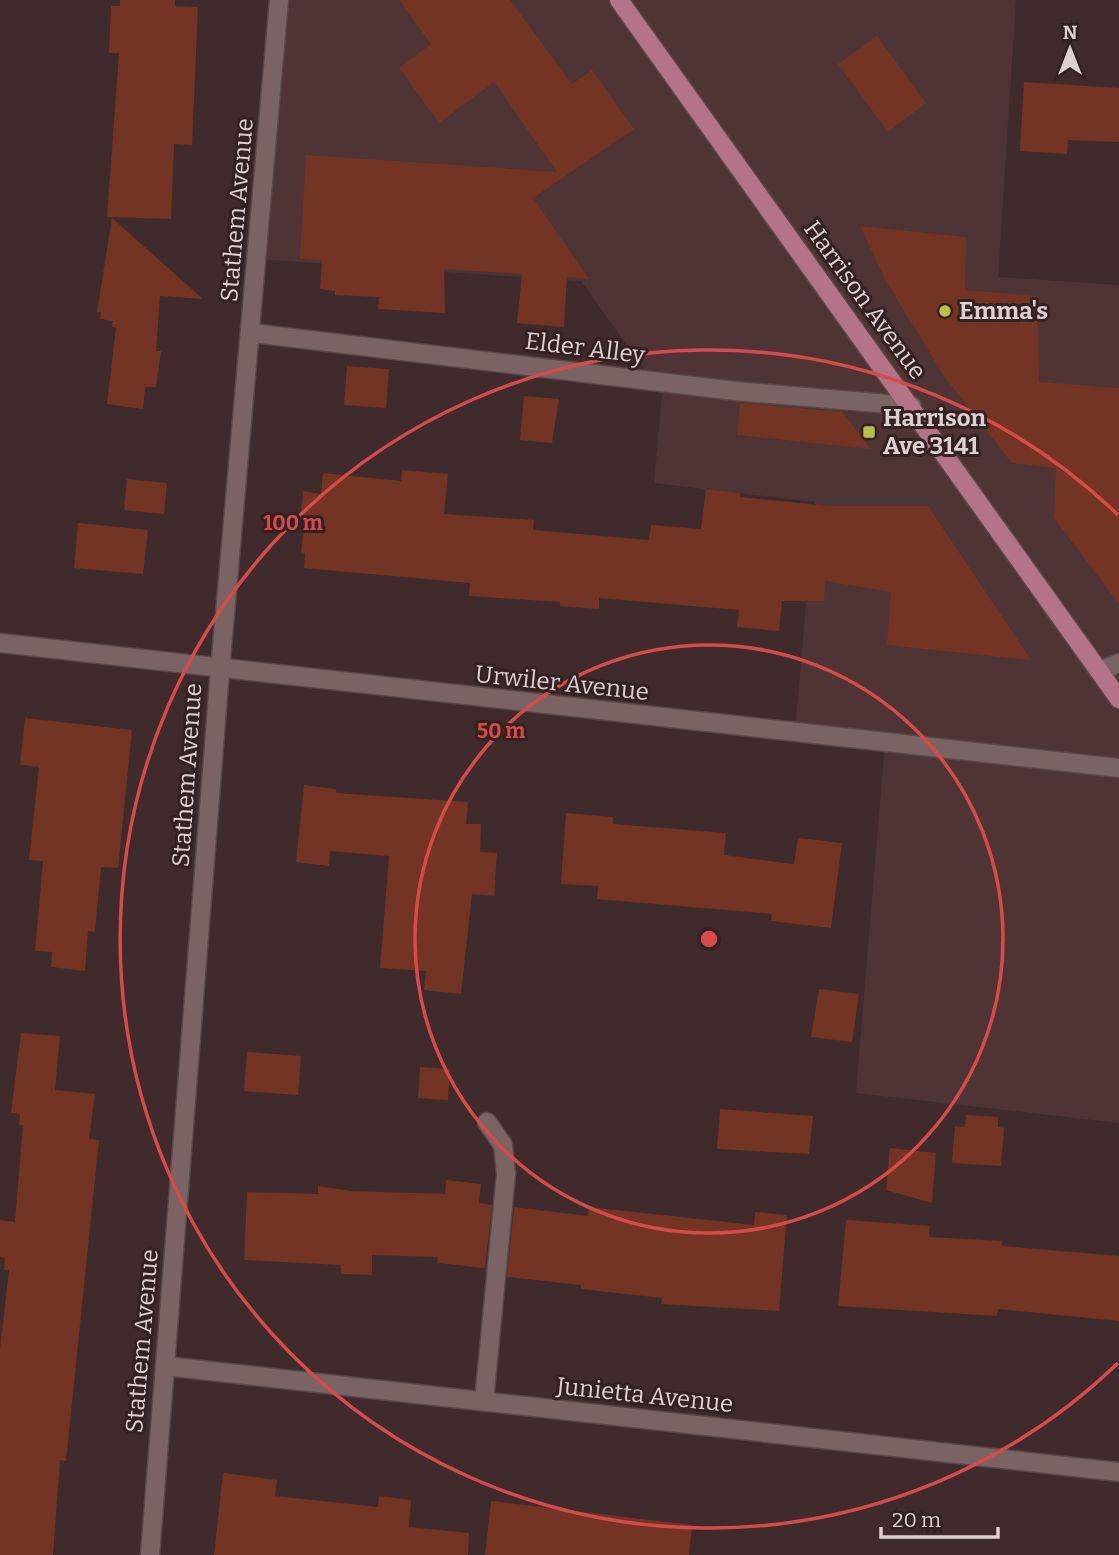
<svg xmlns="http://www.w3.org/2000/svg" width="1119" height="1555" viewBox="0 0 1119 1555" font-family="Bitter,serif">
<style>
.built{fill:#4f3436}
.building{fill:#733423}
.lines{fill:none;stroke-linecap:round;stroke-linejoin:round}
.minor-casing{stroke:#594849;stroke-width:21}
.major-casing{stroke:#594849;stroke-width:21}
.minor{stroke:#7a6363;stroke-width:18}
.major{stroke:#b57388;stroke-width:18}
.ring{fill:none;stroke:#d84a4a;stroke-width:3.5}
.poi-dot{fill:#b6c148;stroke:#342122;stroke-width:2.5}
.labels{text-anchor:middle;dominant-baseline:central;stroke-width:6;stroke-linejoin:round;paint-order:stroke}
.street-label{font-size:24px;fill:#ded0d1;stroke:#342122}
.poi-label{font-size:24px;font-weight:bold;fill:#ded0d1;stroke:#342122;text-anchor:start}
.centre{fill:#d84a4a;stroke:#342122;stroke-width:3.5}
.ring-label{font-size:21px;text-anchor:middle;font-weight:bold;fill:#d84a4a;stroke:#342122;stroke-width:6;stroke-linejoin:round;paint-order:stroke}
</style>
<rect width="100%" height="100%" fill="#3f2b2b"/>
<polygon class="built" points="278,0 1016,0 998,277 1119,285 1119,1123 856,1093 885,743 795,732 815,502 654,483 662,394 581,281 257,259"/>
<g class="building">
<polygon points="120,0 175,0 175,6 198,7 192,145 174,144 171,219 107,217 119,53 109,53 111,6 120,6"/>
<polygon points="399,0 510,0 572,84 592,70 634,129 533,198 589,279 567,277 564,327 517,323 522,274 444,269 445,313 378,309 379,297 335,295 335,291 320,289 322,260 300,259 306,155 557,172 494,82 439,123 399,68 431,44"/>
<polygon points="877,36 926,103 888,132 838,64"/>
<polygon points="1024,82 1119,88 1119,142 1068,140 1067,154 1020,151"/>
<polygon points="112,218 203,299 160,296 156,351 161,351 156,387 145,387 143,409 107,404 116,328 112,327 113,321 100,319 101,312 97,312"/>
<polygon points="860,226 966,237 965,290 1037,296 1039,382 1119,388 1119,604 1054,518 1056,468 1012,463 944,376 887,283"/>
<polygon points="347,366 389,369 386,408 344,405"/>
<polygon points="524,396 559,399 552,443 520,440"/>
<polygon points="740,403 842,412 871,449 737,435"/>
<polygon points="402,470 448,474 444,514 534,520 533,530 649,540 651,525 701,529 706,489 740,493 740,497 829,506 928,506 1031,660 887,645 891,592 825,581 824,601 782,601 779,631 737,627 739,610 599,598 599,609 560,606 560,602 469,596 470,583 304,568 305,553 301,552 304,524 301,514 303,491 321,494 323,473 401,481"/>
<polygon points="127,479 167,483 164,514 124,510"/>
<polygon points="78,523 148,530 143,574 74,568"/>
<polygon points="25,718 132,730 118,868 101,867 95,932 88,931 85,971 51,967 52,952 35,951 43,861 29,860 39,767 20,765"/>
<polygon points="304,785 336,789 336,793 468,802 466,824 481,824 480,852 497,853 494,896 472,894 461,994 424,990 426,971 380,968 389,856 330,851 329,866 296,862"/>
<polygon points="566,813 613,817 613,824 726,833 724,855 794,864 798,838 842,843 831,928 771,921 772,914 597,899 598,886 561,884"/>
<polygon points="819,989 859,994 852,1042 811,1037"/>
<polygon points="21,1033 60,1036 55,1090 95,1094 89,1139 99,1140 66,1461 60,1460 53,1555 0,1555 0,1349 9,1270 4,1270 5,1258 0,1257 0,1220 15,1222 23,1125 19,1125 20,1114 11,1113"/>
<polygon points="247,1052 301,1056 298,1095 244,1091"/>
<polygon points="420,1067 450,1069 448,1100 418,1098"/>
<polygon points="720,1109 813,1116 809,1154 717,1149"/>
<polygon points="966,1115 998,1117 998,1127 1004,1128 1001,1166 952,1163 955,1126 965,1127"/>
<polygon points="890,1148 936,1153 932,1203 886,1190"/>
<polygon points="446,1180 481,1184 479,1203 492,1205 485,1268 437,1263 438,1257 372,1255 372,1275 341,1274 341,1265 244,1260 247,1192 318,1194 318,1186 351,1191 445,1194"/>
<polygon points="514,1207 588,1216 589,1207 754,1225 755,1212 787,1215 779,1311 661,1304 662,1298 581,1289 581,1285 507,1277"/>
<polygon points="846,1220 930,1226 929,1237 1002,1241 1002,1246 1119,1256 1119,1321 998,1309 997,1316 838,1306"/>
<polygon points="223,1473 277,1480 275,1496 378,1507 379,1496 411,1500 409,1527 469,1533 468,1555 214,1555"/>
<polygon points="491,1501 692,1525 689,1555 485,1555"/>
</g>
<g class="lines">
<defs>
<g id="minor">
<polyline points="252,333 735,391 912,406"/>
<polyline points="0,643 1119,768"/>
<polyline points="1099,671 1119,663"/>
<polyline points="165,1366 1119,1472"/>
<polyline points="484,1401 506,1174 503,1145 487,1122"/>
<polyline points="150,1555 220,670 279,0"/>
</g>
<polyline id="major" points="619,0 1119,699"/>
</defs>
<use href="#minor" class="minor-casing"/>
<use href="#major" class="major-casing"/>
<use href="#minor" class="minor"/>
<use href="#major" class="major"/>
</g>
<g class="ring">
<circle cx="709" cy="939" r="294"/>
<path d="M1118 1363A589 589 0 1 1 1118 515"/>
</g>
<g class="poi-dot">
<circle cx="945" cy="311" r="7"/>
<rect x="862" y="425" width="14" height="14" rx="3.5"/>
</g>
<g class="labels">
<g class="street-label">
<text transform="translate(237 210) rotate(-85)">Stathem Avenue</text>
<text transform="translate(865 300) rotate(54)">Harrison Avenue</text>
<text transform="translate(585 348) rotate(7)">Elder Alley</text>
<text transform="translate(562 683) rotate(6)">Urwiler Avenue</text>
<text transform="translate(187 775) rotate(-86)">Stathem Avenue</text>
<text transform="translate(142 1341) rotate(-85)">Stathem Avenue</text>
<text transform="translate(645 1395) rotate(6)">Junietta Avenue</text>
</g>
<g class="poi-label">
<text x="959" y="311">Emma's</text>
<text x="883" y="418">Harrison<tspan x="883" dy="28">Ave 3141</tspan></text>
</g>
</g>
<circle cx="709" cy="939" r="10" class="centre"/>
<g class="ring-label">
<text x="293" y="530">100 m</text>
<text x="501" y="738">50 m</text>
</g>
<g transform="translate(1070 49)" stroke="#342122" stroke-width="5" paint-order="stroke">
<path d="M0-5L12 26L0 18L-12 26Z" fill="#ded0d1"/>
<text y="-10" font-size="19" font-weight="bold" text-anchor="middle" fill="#ded0d1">N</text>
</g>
<path d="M881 1527v10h117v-10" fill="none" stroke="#ded0d1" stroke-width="3.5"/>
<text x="892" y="1527" font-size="21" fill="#ded0d1" stroke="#342122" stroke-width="5" paint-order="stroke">20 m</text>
</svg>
